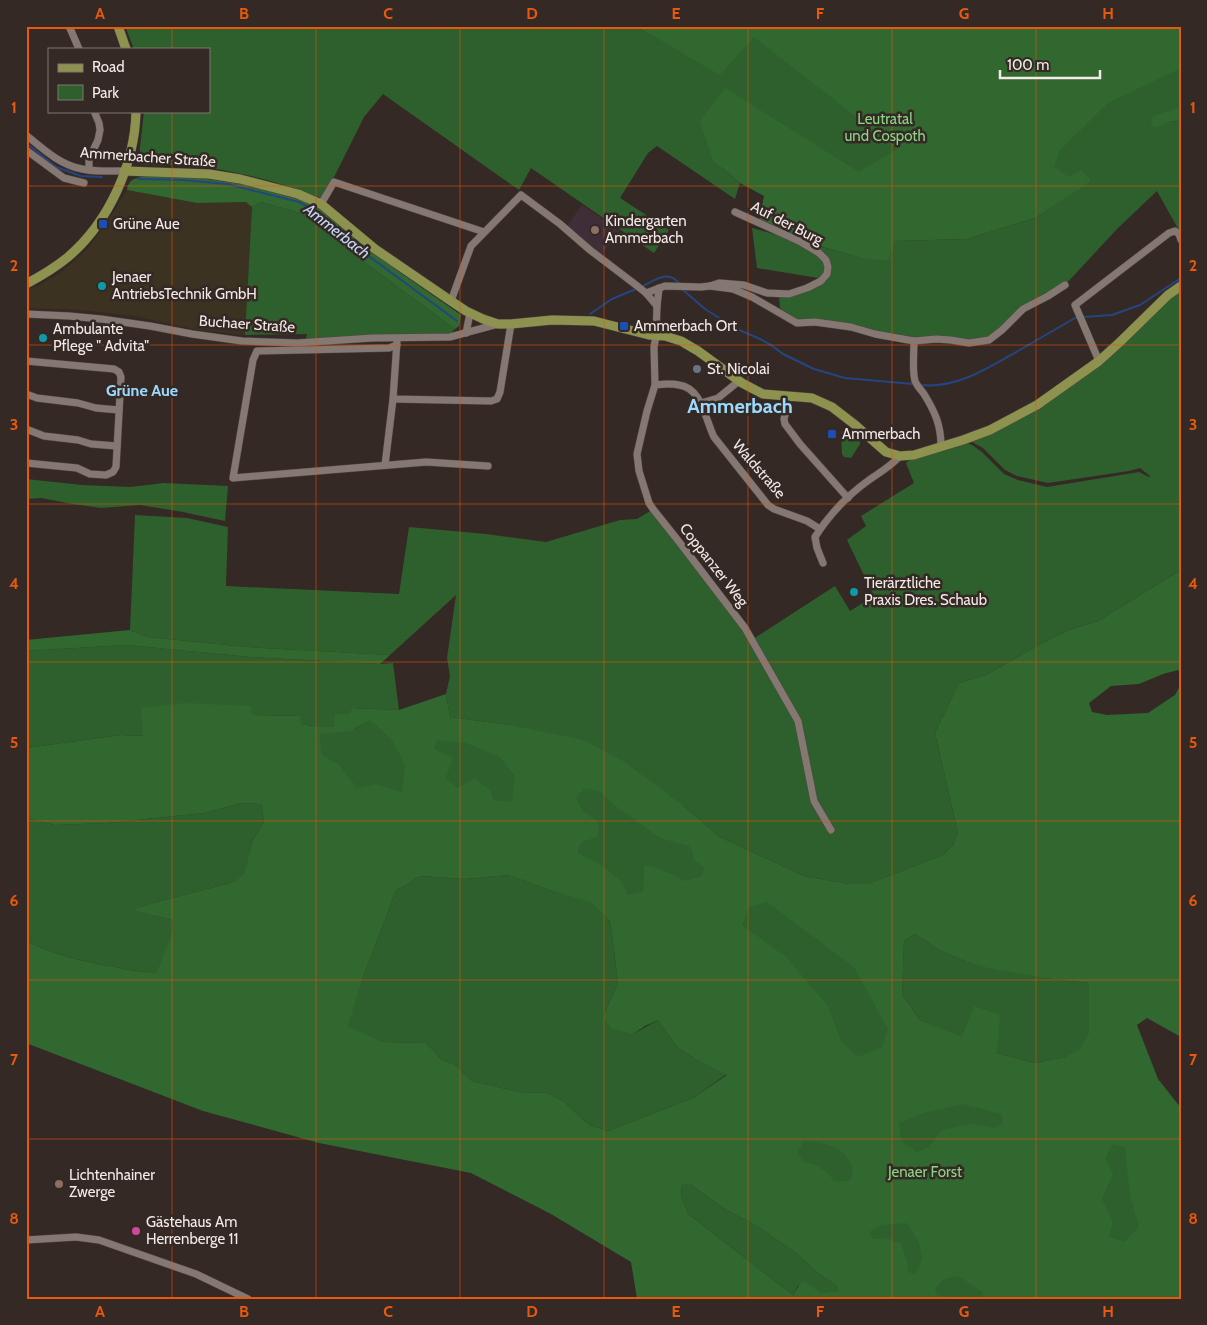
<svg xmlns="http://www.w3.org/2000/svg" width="1207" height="1325" viewBox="0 0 1207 1325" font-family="Cabin,sans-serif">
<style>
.industrial{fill:#3c3222}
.education{fill:#3f2e38}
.green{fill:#2e602d}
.forest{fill:#31682f;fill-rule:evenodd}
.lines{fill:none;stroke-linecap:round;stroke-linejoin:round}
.stream{stroke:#244680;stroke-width:2}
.minor-casing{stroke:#504642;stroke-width:8}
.major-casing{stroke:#504642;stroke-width:10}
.minor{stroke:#857771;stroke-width:7}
.major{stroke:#8d934f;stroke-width:9}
.grid{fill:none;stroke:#e8590c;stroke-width:1;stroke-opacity:0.55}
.transit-dot{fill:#1a4fb4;stroke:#352925;stroke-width:2}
.education-dot{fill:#8d6e63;stroke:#352925;stroke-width:2}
.culture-dot{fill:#0f9aa8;stroke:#352925;stroke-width:2}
.worship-dot{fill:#6b7280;stroke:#352925;stroke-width:2}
.hotel-dot{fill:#d1479c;stroke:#352925;stroke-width:2}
.labels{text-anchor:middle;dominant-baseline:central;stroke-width:5;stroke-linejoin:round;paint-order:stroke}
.park-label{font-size:15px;fill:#89d685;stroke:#352925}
.street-label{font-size:15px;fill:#f3eae8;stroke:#352925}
.poi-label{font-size:15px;fill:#f3eae8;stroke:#352925;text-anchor:start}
.water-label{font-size:16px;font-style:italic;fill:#c2d7fb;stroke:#352925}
.neighbourhood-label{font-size:16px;font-weight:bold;fill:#9bdafd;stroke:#352925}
.district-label{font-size:20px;font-weight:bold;fill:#9bdafd;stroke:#352925}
.neatline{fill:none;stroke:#e8590c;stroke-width:2}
.grid-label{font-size:16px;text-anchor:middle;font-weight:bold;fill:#e8590c}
</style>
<rect width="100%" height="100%" fill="#352925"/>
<polygon class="industrial" points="127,190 197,203 246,202 252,207 245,335 198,330 134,316 70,309 26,308 26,290 39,285 57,275 72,263 89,247 113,213"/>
<polygon class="education" points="582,205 620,231 601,255 567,226"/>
<g class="green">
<path d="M125 26H635L686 55 670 26H1181V109L1155 127 1173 121 1181 122V234L1157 191 1117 229 1065 285 1023 309 986 340 914 341 797 322 780 308 779 296 824 279 757 268 752 228 858 257 895 241 967 239 1035 218 1091 180 979 225 714 163 725 170 740 183 735 199 657 146 648 153 620 198 669 230 654 253 531 168 519 190 383 94 364 117 327 191 321 198C279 182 234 170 189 165 174 164 158 167 142 164L140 161 139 157 144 111H209V49H134Z"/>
<polygon points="261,202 297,212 313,221 327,231 349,251 455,329 450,334 306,339 307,334 245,335 252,207"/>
<polygon points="1181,289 1181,570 1098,621 1069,630 1048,640 986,675 959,683 935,733 958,833 953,845 943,855 868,884 849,884 804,876 720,837 685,807 510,725 450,717 446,694 450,676 447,658 456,595 390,655 247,647 148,637 130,630 135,515 187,518 228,527 226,586 399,594 409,527 486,534 546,542 620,520 637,519 652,510 737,619 750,641 835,586 850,611 874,596 847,540 866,526 861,516 914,483 906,463 908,461 965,442 972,445 982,452 1004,474 1018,480 1047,487 1139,472 1149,477 1150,476 1140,468 1129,471 1048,483 1017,476 1005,470 983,448 970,441 1038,407"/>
<polygon points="847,429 860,438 860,444 851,458 844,457 842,454 841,432"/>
<polygon points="26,479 82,485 130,487 164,483 228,486 225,521 183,512 140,505 101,508 73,504 41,498 26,499"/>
<polygon points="126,645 250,657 380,664 393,663 399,710 353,708 355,729 370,719 412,731 588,764 808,908 901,1020 1181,1122 1181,1299 852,1299 750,1057 609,920 612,933 618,983 603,1017 633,1034 658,1020 677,1047 697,1060 727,1074 693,1098 608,1131 589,1125 563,1101 547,1093 518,1092 472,1081 454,1064 442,1060 426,1043 383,1042 347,1026 364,974 396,891 420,876 465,879 509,875 549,890 576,897 291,804 313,726 300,724 300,716 251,715 251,706 143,736 121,735 26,748 26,651"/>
<path d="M241 803 261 804 264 821 252 842 244 875 234 882 153 903 133 910 172 920 173 930 158 972C143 973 129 970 115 967 85 962 54 955 26 941V818L55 825 107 823 205 813Z"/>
<polygon points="915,934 941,951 967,962 1043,978 1089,983 1089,1034 1082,1048 1067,1057 1035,1063 997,1053 920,1020 902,995 904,941"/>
<polygon points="682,1184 690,1184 725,1209 757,1226 796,1253 817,1272 837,1286 839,1292 821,1293 798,1285 793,1295 688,1214 681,1196"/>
</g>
<g class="forest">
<polygon points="635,26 1181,26 1181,75 1177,70 1108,103 1059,151 1054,167 1069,177 1081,170 1091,181 1035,218 967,239 895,241 888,261 858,257 819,246 759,221 764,196 740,183 725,170 714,163 700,121 725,88 859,172 897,149 754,37 720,75"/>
<polygon points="1181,107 1181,122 1173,121 1154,128 1151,122 1153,116"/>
<path d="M147 176 199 178 249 185 294 196 320 206 362 244 398 271 461 315 459 326 455 329 349 251 327 231 313 221 297 212 261 202 252 207 246 202 197 203 127 190C129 178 136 178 147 176Z"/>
<path d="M1181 570V673L1178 670 1163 674 1139 684 1111 686 1089 703 1092 712 1107 715 1148 713 1175 695 1181 684V1037L1147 1018 1137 1025 1158 1079 1181 1108V1299H983L982 1292 959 1276 943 1279 935 1289 937 1295 948 1297 951 1299H637L631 1262 551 1214 471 1173 319 1143 203 1111 26 1043V941C54 955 85 962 115 967 129 970 143 973 157 972L173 930 172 920 132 910 153 903 234 882 244 874 252 842 264 821 261 804 241 803 205 813 107 823 55 825 26 818V748L121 735 143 736 141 708 184 703 251 706 252 715 300 716 301 724 318 727H334L335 714H350L352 708 399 710 446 694 450 717 510 725 583 740 623 761 685 807 720 837 804 876 849 884H868L943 855 953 845 958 833 935 733 959 683 986 675 1048 640 1069 630 1098 621ZM370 720 392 740 405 765 402 792 375 784 357 788 339 765 322 755 319 734 351 731ZM437 740 466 743 500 757 515 776 512 802 493 800 491 791 475 779 457 788 446 778 453 758 434 749ZM585 788 599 791 618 808 660 838 689 846 692 850 694 861 705 867 701 877 685 881 661 869 644 865 643 892 628 895 622 882 600 864 577 853 581 842 597 837 599 823 582 810 576 798ZM509 875 549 890 591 902 609 919 612 933 618 983 603 1017 612 1029 633 1034 645 1026 658 1020 677 1047 697 1060 727 1075 693 1098 608 1131 589 1125 563 1101 547 1093 518 1092 472 1081 454 1064 442 1060 426 1043 383 1042 348 1026 364 974 396 891 420 876 465 879ZM767 902 854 967 888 1029 882 1047 858 1057 841 1041 828 1006 786 957 742 925 749 907ZM915 934 941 951 967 962 988 968 1043 978 1089 983V1033L1081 1048 1066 1057 1035 1063 997 1053 1000 1015 974 1006 962 1037 920 1020 902 995 904 941ZM963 1104 1001 1114 1003 1123 995 1128 972 1124 942 1130 929 1147 917 1152 901 1141 899 1123 923 1113ZM804 1141C823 1142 849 1147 853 1170 853 1173 851 1178 850 1181H834L829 1174 816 1165 804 1162 797 1153ZM1113 1144 1125 1147 1130 1195 1139 1227 1124 1242 1109 1237 1113 1222 1102 1199 1113 1173 1105 1158ZM682 1184H690L725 1209 757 1226 796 1253 817 1272 837 1286 838 1291 821 1293 804 1281 799 1285 793 1295 688 1214 681 1196ZM907 1223 919 1242 922 1259 915 1274 908 1272 907 1261 901 1244 887 1238 873 1239 869 1232 882 1225Z"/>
<polygon points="130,630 148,637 247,647 390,655 380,664 250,657 126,645 26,651 26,640"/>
</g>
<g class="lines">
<g class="stream">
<polyline points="30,146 56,167 81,176 102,177"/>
<polyline points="138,179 183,180 227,184 299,202 321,214 351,243 457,321"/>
<path d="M641 287C654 281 667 269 679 283"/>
<polyline points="682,289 705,309 735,328 760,339 771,345 783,354 814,369 845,378 913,384"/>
<polyline points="590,314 612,299 636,289"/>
<polyline points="1083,317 1112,315 1140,305 1181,278"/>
<path d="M920 385C956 389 988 368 1018 351 1037 340 1056 329 1075 318H1079"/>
</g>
<defs>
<g id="minor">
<polyline points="69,26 79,49"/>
<path d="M26 135C43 149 60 165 82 169 96 172 111 171 124 171"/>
<polyline points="26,150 64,178 84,183"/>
<polyline points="89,170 89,159 98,140 100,130 99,123 94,111"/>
<polyline points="321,204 334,182 484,232"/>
<polyline points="710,286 733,289 752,297 797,323 815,322 851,327 875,334 914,341 936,339 951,340 969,343 989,340 1002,330 1023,309 1048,296 1065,285"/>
<polyline points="659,288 657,306 656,336 654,347 655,385 647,411 637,454 639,471 649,503 653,509 680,543 745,628 798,721 814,801 831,830"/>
<polyline points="646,293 665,286 701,287 710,286 719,283 744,285 767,293 789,294 807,288 821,281 827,274 828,267 826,260 819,253 799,241 735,212"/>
<polyline points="451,301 471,246 521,195 560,224 590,250 636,285 646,293 657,306"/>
<polyline points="26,314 69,316 101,319 150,326 192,334 242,341 297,343 372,338 450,337 498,324"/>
<polyline points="466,333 470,313"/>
<polyline points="397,341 393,399 491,401 497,399 500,392 511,324"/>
<path d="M914 341C914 352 912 370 915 381 917 386 921 390 924 394 935 412 941 425 941 446"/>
<polyline points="397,345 389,348 257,351 253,360 233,478 426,462 488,466"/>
<polyline points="26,361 114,369 119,372 121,377 116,467 113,472 106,475 90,474 77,468 26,463"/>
<polyline points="1099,361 1075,305 1169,233 1175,231 1179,234 1181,240"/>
<path d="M655 385C663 384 671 383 679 385 702 388 705 419 714 437L768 505 774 509 807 521 820 529"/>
<polyline points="26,394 37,398 78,403 96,408 119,410"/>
<polyline points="788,396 788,404 784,419 785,424 800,444 848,498"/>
<polyline points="701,403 718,398 739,381"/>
<polyline points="26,429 44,436 78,440 91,444 117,446"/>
<polyline points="385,465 393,399"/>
<path d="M823 563 817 548 815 537C829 515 848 495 869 480 880 472 890 467 900 456"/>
<polyline points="26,1240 76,1237 99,1240 196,1274 248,1299"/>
</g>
<g id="major">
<polyline points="118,26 126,49"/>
<polyline points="124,171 209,174 240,179 298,194 321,204 375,249 451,301 466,311 483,319 498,324 511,324 552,320 594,321 649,335 665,336 681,341 698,351 742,383 763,394 812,398 832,407 854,424 886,452 900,456 914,455 963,440 990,430 1037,405 1099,361 1120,342 1168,295 1181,286"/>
<path d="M26 284C41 276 56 267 68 257 109 222 135 164 136 111"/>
</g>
</defs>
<use href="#minor" class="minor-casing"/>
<use href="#major" class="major-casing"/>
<use href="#minor" class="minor"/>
<use href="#major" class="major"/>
</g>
<path class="grid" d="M172 26V49M316 26V1299M460 26V1299M604 26V1299M748 26V1299M892 26V1299M1036 26V1299M172 111V1299M26 186H1181M26 345H1181M26 504H1181M26 662H1181M26 821H1181M26 980H1181M26 1139H1181"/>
<g class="transit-dot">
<rect x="98" y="219" width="10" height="10" rx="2.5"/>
<rect x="619" y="321" width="10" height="10" rx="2.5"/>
<rect x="827" y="429" width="10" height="10" rx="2.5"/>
</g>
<g class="education-dot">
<circle cx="595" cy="230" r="5"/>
<circle cx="59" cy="1184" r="5"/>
</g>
<g class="culture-dot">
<circle cx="102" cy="286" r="5"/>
<circle cx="43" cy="338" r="5"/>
<circle cx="854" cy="592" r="5"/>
</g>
<circle class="worship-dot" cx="697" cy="369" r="5"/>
<circle class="hotel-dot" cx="136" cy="1231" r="5"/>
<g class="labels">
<g class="park-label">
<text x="885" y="119">Leutratal<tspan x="885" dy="17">und Cospoth</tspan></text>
<text x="925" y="1172">Jenaer Forst</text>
</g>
<g class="street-label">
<text transform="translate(148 157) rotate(4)">Ammerbacher Straße</text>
<text transform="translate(787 223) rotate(27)">Auf der Burg</text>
<text transform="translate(247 324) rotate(4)">Buchaer Straße</text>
<text transform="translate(759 469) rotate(49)">Waldstraße</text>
<text transform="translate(714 565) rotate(52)">Coppanzer Weg</text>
</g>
<g class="poi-label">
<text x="605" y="221">Kindergarten<tspan x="605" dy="17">Ammerbach</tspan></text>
<text x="113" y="224">Grüne Aue</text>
<text x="112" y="277">Jenaer<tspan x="112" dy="17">AntriebsTechnik GmbH</tspan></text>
<text x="634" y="326">Ammerbach Ort</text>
<text x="53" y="329">Ambulante<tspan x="53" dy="17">Pflege " Advita"</tspan></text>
<text x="707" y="369">St. Nicolai</text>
<text x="842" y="434">Ammerbach</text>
<text x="864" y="583">Tierärztliche<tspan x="864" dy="17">Praxis Dres. Schaub</tspan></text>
<text x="69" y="1175">Lichtenhainer<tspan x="69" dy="17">Zwerge</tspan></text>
<text x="146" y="1222">Gästehaus Am<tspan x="146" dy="17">Herrenberge 11</tspan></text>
</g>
<g class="water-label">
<text transform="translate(337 231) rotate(38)">Ammerbach</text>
</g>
<g class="neighbourhood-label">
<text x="142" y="390">Grüne Aue</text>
</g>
<g class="district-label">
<text x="740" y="406">Ammerbach</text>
</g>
</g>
<rect width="1207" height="1325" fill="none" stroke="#352925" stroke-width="55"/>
<rect x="48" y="48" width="162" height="65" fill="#352925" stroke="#817673"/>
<rect x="58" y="64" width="25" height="8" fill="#8d934f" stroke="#817673"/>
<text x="92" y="72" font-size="15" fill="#f3eae8">Road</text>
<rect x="58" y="85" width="25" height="15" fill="#2e602d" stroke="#817673"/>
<text x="92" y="98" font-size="15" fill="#f3eae8">Park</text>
<path d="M1000 70v8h100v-8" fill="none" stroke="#f3eae8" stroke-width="2.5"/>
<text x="1007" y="70" font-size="15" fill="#f3eae8" stroke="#352925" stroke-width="4" paint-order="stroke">100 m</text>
<rect x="28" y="28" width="1152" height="1270" class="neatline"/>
<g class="grid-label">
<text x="100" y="19">A</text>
<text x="244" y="19">B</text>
<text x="388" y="19">C</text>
<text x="532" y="19">D</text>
<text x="676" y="19">E</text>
<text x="820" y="19">F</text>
<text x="964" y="19">G</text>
<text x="1108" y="19">H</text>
<text x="14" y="113">1</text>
<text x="1193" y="113">1</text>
<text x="14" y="271">2</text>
<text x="1193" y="271">2</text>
<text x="14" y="430">3</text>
<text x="1193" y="430">3</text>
<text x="14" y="589">4</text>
<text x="1193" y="589">4</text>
<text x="14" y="748">5</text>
<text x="1193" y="748">5</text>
<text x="14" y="906">6</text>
<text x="1193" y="906">6</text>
<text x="14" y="1065">7</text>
<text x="1193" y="1065">7</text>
<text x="14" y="1224">8</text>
<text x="1193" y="1224">8</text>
<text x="100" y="1317">A</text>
<text x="244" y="1317">B</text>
<text x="388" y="1317">C</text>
<text x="532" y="1317">D</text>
<text x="676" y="1317">E</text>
<text x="820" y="1317">F</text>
<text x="964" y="1317">G</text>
<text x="1108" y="1317">H</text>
</g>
</svg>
